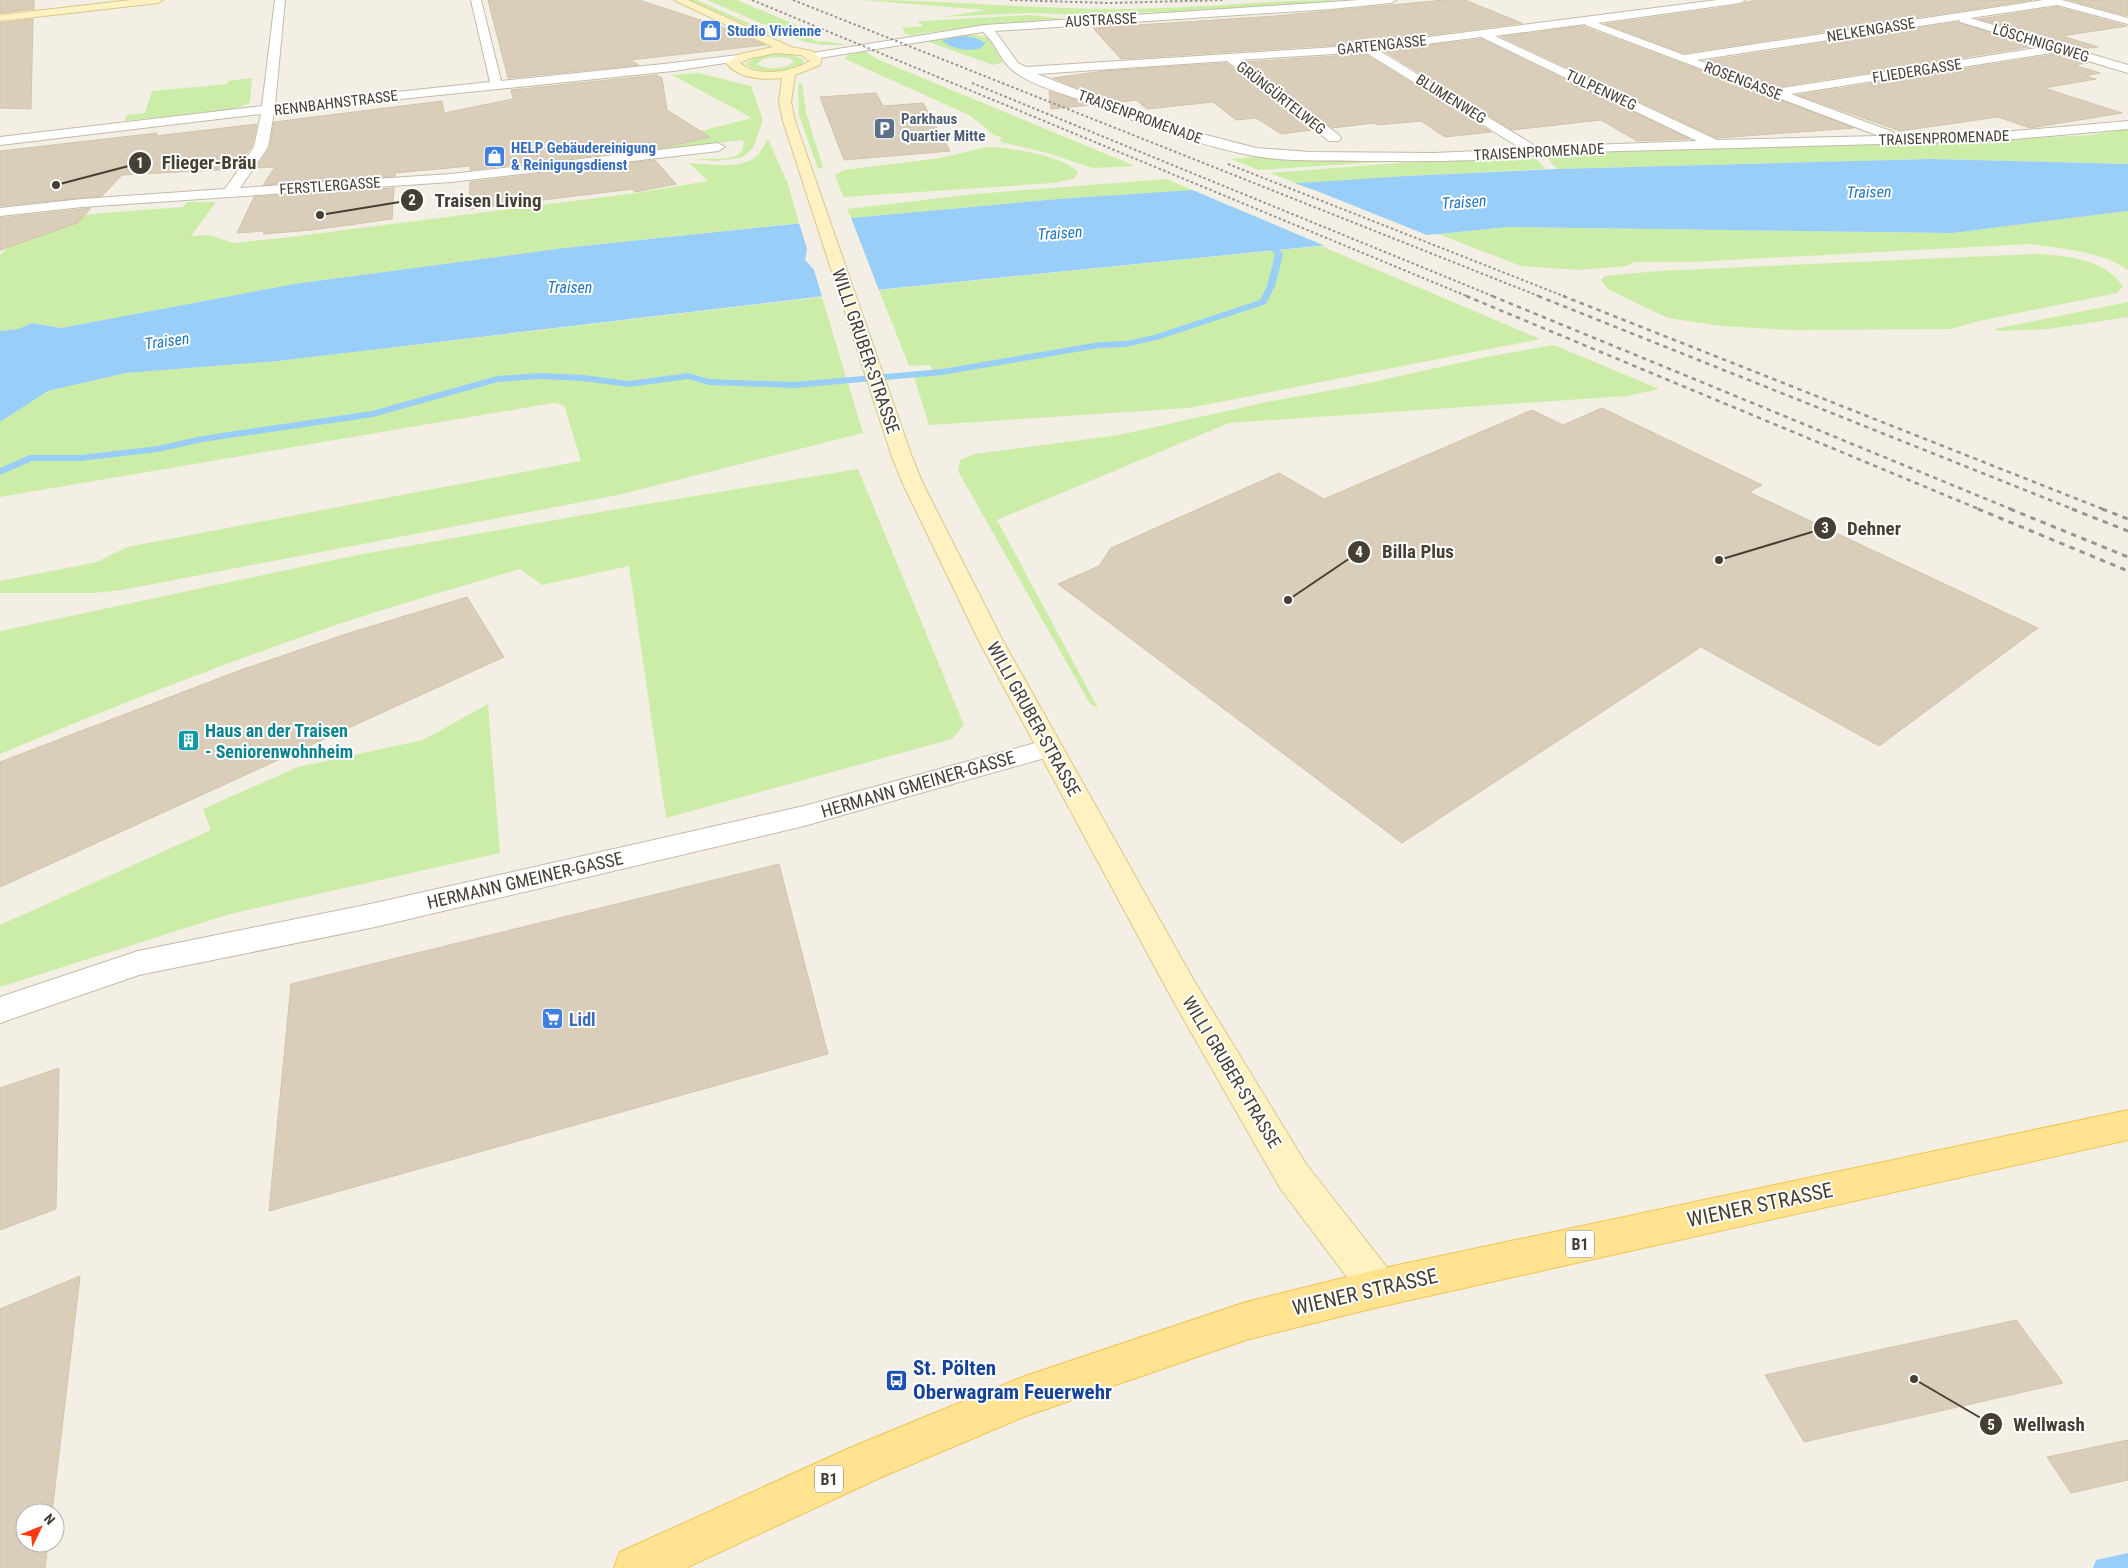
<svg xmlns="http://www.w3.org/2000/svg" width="2128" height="1568" viewBox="0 0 2128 1568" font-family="'Roboto Condensed',sans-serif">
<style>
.green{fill:#cceda8;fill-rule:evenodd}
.water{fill:#99cef8}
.pier{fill:#f4efe4}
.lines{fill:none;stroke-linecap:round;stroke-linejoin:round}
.stream{fill:#99cef8;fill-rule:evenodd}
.building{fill:#dacebb;stroke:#d2c4aa}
.street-casing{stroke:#c3baa8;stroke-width:2}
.secondary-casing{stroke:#d8c78e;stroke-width:2}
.primary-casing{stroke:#f0c555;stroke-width:2}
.street{fill:#fff;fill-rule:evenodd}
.secondary{fill:#fff2c2;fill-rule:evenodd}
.primary{fill:#ffe391;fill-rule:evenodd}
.rail-far2{stroke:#959595;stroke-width:2;stroke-dasharray:2.5 2.5;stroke-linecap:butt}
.rail-far1{stroke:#959595;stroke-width:2.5;stroke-dasharray:4.5 4.5;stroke-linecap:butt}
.rail{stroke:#959595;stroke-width:3;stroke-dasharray:5.5 5.5;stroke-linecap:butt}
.labels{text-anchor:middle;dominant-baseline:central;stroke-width:4;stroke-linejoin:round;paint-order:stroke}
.far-street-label{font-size:15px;fill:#463f33;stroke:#fff}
.far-shop-label{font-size:15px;font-weight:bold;fill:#366cbe;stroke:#fff;text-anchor:start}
.far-service-label{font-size:15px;font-weight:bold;fill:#4e5e75;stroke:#fff;text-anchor:start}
.far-water-label{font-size:16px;font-style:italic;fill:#2177bd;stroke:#fff}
.shield{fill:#fff;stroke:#7e7970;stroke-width:1}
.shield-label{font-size:16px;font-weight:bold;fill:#463f33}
.street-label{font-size:18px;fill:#463f33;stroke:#fff}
.culture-label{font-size:18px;font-weight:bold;fill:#0d838f;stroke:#fff;text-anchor:start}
.shop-label{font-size:18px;font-weight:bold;fill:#366cbe;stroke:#fff;text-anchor:start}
.near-street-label{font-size:21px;fill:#463f33;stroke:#fff}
.near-transit-label{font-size:21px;font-weight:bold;fill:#164399;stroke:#fff;text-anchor:start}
.leader{fill:none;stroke:#463f33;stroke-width:2}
.callout-dot{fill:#463f33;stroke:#fff;stroke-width:2}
.mark-label{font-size:15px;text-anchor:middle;font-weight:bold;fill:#fff}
.callout-label{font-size:19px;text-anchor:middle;font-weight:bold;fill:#463f33;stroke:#fff;stroke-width:4;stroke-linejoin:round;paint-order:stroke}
</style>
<rect width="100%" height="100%" fill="#f4efe4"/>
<g class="green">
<polygon points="689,0 697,0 782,38 780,39"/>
<polygon points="707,0 737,0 796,25 795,27 807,32 806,33 808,34 804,36 819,42 824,41 849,45 822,45 805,42"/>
<path d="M861 0C947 0 1032 9 1118 9 1192 9 1265 0 1338 0L1301 5 1157 14 1155 12 1081 15 1031 13 942 17 986 10Z"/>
<polygon points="1028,15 1059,18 1059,20 999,23 911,35 905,33 902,28 924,26 917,22 924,21"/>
<polygon points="968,34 987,37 1004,62 993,65 926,41"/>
<polygon points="864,51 877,59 1135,166 1092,168 1048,153 1001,142 999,140 1003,138 994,135 971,116 845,59 848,55"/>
<path d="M774 54 792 55 803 59 804 62C794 74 758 75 746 64L747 62 757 57ZM779 57 789 58 794 61C786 70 767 70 757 64L763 59Z"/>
<path d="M698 73 751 86 763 120 753 148 743 157 733 159 714 161 695 159C710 157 748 165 743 140L651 150 709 137 700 131 752 118 672 75Z"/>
<polygon points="252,78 250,103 234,109 124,121 127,115 145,113 152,91 227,84 228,81"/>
<polygon points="798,83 802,84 806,112 823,167 818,169 799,115"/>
<polygon points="2128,129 2128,164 1931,159 1558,169 1551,163 1549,157 1552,154 1561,153 1955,142 2090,135"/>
<path d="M768 139 788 184 799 223 564 248 294 284 61 328 32 323 18 329 0 331V255L38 216 79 215 183 207 187 202H216L191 236 210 235 233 243 282 238 636 193 708 181 689 163C709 164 741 170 757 156 761 151 765 144 768 139Z"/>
<path d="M986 147C1003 146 1070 157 1078 173L1073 179 1054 183 843 197 835 175 844 170 941 158Z"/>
<polygon points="1269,156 1396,161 1259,170 1230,159"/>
<polygon points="1521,156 1536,159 1546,169 1406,176 1299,184 1269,173 1437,160"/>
<polygon points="1166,179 1195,191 1058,199 851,218 847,209 975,194"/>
<path d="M2128 211V270C2101 251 2062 249 2030 244L1693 262H1634L1627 266 1579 270 1521 266 1438 234 1508 227 1953 233Z"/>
<polygon points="1321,246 1540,339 1189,408 929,425 913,374 933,373 930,365 909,366 879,290"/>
<path d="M2035 254C2066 255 2104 259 2123 286L2117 293 1979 321 1951 329 1790 330 1722 326 1668 318 1609 290 1601 280 1605 276 1658 271Z"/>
<polygon points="822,297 863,433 618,495 122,590 94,593 0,593 0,581 97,562 127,547 581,461 564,405 553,403 0,497 0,422 48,391 126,373 278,361"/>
<polygon points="2128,302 2128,317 2049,329 1997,331 1995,329"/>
<polygon points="1554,345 1659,389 1627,396 1229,423 997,520 1098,708 1090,704 958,471 960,460 975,454 1119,435 1267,402 1359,385 1486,357"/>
<path d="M858 469 964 725 952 739 666 818 629 566 542 585 520 569C460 587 399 604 339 624 224 663 112 707 0 754V631L357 555 623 508Z"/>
<polygon points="488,704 500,853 230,914 0,987 0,925 211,830 203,809 298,767 423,740"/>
</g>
<g class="water">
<path d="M965 36 976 38 985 43 981 48C968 52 953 49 942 41L949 38Z"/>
<polygon points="1931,159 2128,164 2128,211 1953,233 1508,227 866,291 278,361 126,373 48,391 0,422 0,331 18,329 32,323 61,328 294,284 564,248 851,218 1058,199 1406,176 1558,169"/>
</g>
<g class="pier">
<polygon points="1291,182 1317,191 1432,237 1330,248 1190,189"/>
<polygon points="850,215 880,293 823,300 814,270 805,260 807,249 798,220"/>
</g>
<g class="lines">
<g class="stream">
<polygon points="1273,249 1279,249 1283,255 1275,286 1266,304 1160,339 1126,347 1100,348 942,375 794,388 709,385 688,379 629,387 583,381 540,379 498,382 373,417 202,442 158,452 80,461 32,461 0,475 0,468 30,455 80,455 158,446 202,436 372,411 497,376 540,373 583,375 629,381 688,373 709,379 794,382 942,369 1100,342 1126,341 1154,335 1260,300 1267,286 1275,255 1272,251"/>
<polygon points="2128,1553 2128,1568 2093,1568 2096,1560"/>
</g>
</g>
<g class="building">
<polygon points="0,0 34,0 34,9 0,13"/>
<polygon points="488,0 639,0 734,31 765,45 630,60 639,65 508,78"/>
<polygon points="1445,0 1465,0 1522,23 1367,43 1121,59 1093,28 1275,16"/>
<polygon points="1759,0 2032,0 1684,53 1606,24 1740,5 1746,2"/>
<polygon points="2069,0 2128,0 2128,16"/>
<polygon points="2057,7 2127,26 2062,36 2098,47 2081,49 1979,19"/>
<polygon points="33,19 31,109 0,108 0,23"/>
<polygon points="1958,22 2035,46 1777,87 1705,61"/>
<polygon points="1583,26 1584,27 1854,128 1717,138 1502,37"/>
<polygon points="1481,39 1689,139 1637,141 1601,120 1512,130 1384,51"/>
<polygon points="1365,54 1491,132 1445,137 1421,121 1378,125 1374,123 1332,128 1245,62"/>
<polygon points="2058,54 2088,63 2074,65 2100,73 2085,76 2096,79 2044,88 2122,113 2030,128 1998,117 1900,131 1798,95"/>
<polygon points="1226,63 1312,130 1281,134 1256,118 1236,120 1213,102 1147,109 1136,100 1115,103 1053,78 1104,71"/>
<polygon points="657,75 662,78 667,110 710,137 661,148 470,170 470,166 395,173 395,176 263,185 275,167 256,168 270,147 274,122 442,101 444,113 513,99 511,90"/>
<polygon points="1049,91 1079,101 1090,105 1051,109"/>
<polygon points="876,93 883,106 923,103 950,151 844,160 820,97"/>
<polygon points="257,124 252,146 236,169 122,175 102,196 0,206 0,151 157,133 156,136"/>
<polygon points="655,160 676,184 635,192 633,189 469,209 470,182"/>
<polygon points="394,188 392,219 312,230 263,234 265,231 237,233 254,197"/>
<polygon points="91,208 77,223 0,250 0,218"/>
<polygon points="1602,408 1762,485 1749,492 2038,628 1879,746 1701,647 1402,843 1058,584 1099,566 1111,548 1279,473 1324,499 1532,410 1563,425"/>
<polygon points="467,597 504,657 0,887 0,762 238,671 346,634"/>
<polygon points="779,864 828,1054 269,1211 291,984"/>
<polygon points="59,1068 56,1209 0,1230 0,1088"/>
<polygon points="80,1276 52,1513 25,1513 25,1543 48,1543 45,1568 0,1568 0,1309"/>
<polygon points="2016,1320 2063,1383 1804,1442 1765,1375"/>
<polygon points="2128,1440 2128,1480 2071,1493 2047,1457"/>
</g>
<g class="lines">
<defs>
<g id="street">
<polygon points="275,0 285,0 275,105 490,82 471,0 481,0 501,81 673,63 738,55 744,58 738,61 673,71 274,112 268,147 240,188 451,174 718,143 725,147 718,151 451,182 82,207 0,216 0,208 82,199 225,189 254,147 261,114 0,145 0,137 262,106"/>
<path d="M1360 0H1396L1391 3 1331 9 995 31 1018 63 1026 67 1367 45 1717 0H1745L1740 3 1598 23 1684 55 2044 0H2062L2128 18V24L2057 5 1970 18 2128 65V73L2058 52 1791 94 1893 132 1894 136 1992 133 2128 121V129L1992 141 1548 153C1487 163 1425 161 1363 161 1327 160 1289 162 1254 156 1197 145 1143 125 1089 103 1066 94 1028 85 1010 68 999 57 995 42 983 32L813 59 807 56 813 53 985 25ZM1959 20 1960 22 2043 47 1777 89 1697 60ZM1585 24V25L1879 136 1717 140 1495 36ZM1481 37 1697 141 1537 147 1378 50ZM1365 52 1522 149 1434 153 1310 152 1256 148 1168 125 1037 74 1227 61 1329 141H1339L1341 138 1339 135 1240 60Z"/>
<polygon points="1050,739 1059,742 1063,748 1059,754 804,826 375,927 139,975 0,1023 0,997 138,951 375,903 804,806"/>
</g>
<g id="secondary">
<polygon points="131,0 163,0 158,3 0,21 0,15"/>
<path d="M674 0H688L791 47 812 51 822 59 820 65 795 75 791 102 795 121 912 457 923 484 1003 641 1193 979 1306 1164 1393 1275 1398 1288 1393 1301 1379 1307 1365 1301 1280 1188 1171 997 979 641 903 484 892 457 783 121 779 102 782 78C763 80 739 79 726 63L740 54 773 47ZM775 53 801 55 810 61C791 72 758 78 740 63L748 59Z"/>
</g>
<polygon id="primary" points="2128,1110 2128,1140 1379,1307 1246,1340 1026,1416 884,1476 686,1568 614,1568 620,1552 854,1446 1025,1376 1246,1302 1379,1269"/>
</defs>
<use href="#street" class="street-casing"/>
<use href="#secondary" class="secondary-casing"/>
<use href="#primary" class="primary-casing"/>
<use href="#street" class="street"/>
<use href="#secondary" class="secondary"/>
<use href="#primary" class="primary"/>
<g class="rail-far2">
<polyline points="752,0 1469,297"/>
<polyline points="793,0 1541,297"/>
<polyline points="1010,0 1109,3 1224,0"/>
<polyline points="972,83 1495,297"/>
<polyline points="1228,164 1566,297"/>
</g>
<g class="rail-far1">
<polyline points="1466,296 1981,510"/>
<polyline points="1492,296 2013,510"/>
<polyline points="1538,296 2075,510"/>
<polyline points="1563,296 2105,510"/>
</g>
<g class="rail">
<polyline points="1978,509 2128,571"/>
<polyline points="2010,509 2128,557"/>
<polyline points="2072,509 2128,531"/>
<polyline points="2102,509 2128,519"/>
</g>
</g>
<defs>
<symbol id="shop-square" viewBox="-11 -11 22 22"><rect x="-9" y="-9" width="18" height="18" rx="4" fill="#3f7fe0" stroke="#fff"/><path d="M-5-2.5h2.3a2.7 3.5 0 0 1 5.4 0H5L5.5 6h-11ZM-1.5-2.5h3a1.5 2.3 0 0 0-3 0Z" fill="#fff"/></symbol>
<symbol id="parking-square" viewBox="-11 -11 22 22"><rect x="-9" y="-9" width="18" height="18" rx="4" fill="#5c6f8a" stroke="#fff"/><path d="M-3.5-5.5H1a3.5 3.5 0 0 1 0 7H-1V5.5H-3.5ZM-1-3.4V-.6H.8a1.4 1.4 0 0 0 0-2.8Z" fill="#fff"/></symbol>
<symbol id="building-square" viewBox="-11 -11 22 22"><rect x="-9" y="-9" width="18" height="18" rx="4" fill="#0f9aa8" stroke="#fff"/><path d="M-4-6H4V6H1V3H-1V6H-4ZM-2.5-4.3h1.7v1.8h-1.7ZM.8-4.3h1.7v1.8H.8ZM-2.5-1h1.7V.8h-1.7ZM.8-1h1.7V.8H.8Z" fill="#fff"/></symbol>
<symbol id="supermarket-square" viewBox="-11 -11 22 22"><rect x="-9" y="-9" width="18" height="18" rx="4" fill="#3f7fe0" stroke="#fff"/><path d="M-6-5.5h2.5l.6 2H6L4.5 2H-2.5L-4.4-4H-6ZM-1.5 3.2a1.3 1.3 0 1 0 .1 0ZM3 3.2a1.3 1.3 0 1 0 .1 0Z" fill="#fff"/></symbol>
<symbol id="bus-square" viewBox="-11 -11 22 22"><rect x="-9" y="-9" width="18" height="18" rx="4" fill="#1a4fb4" stroke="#fff"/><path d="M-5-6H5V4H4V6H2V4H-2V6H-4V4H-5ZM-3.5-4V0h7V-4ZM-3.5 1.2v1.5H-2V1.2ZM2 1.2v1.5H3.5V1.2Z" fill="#fff"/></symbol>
</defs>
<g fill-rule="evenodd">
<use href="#shop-square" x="698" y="18" width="25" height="25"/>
<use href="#parking-square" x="872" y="116" width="25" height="25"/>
<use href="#shop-square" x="482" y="144" width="25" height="25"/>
<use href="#building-square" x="176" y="728" width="25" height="25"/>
<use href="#supermarket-square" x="540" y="1006" width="25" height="25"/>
<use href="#bus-square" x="884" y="1368" width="25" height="25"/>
</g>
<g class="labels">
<g class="far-street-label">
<text transform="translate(1101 20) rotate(-3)">AUSTRASSE</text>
<text transform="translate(1871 30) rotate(-9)">NELKENGASSE</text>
<text transform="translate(2041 43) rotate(17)">LÖSCHNIGGWEG</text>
<text transform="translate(1382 45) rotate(-6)">GARTENGASSE</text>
<text transform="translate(1917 71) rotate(-9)">FLIEDERGASSE</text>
<text transform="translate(1743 81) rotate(21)">ROSENGASSE</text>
<text transform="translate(1601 90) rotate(25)">TULPENWEG</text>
<text transform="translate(1281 98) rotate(38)">GRÜNGÜRTELWEG</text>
<text transform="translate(1451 99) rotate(32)">BLUMENWEG</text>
<text transform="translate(336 103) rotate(-7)">RENNBAHNSTRASSE</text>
<text transform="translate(1140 117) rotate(20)">TRAISENPROMENADE</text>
<text transform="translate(1944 138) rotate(-2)">TRAISENPROMENADE</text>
<text transform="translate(1539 152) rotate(-3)">TRAISENPROMENADE</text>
<text transform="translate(330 186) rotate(-4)">FERSTLERGASSE</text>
</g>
<g class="far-shop-label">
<text x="727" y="31">Studio Vivienne</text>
<text x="511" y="148">HELP Gebäudereinigung<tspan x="511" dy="17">&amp; Reinigungsdienst</tspan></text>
</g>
<g class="far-service-label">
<text x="901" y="119">Parkhaus<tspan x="901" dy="17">Quartier Mitte</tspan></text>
</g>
<g class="far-water-label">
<text transform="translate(1869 192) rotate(-1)">Traisen</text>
<text transform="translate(1464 202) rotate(-4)">Traisen</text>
<text transform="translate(1060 233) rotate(-4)">Traisen</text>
<text x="570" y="287">Traisen</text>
<text transform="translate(167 341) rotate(-8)">Traisen</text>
</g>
<g class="shield">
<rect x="1566" y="1230.5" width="28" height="27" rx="4"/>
<rect x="815" y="1465.5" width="28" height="27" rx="4"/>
</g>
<g class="shield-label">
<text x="1580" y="1244">B1</text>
<text x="829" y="1479">B1</text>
</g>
<g class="street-label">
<text transform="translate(866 351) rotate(71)">WILLI GRUBER-STRASSE</text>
<text transform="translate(1034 719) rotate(61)">WILLI GRUBER-STRASSE</text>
<text transform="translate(918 784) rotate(-16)">HERMANN GMEINER-GASSE</text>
<text transform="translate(525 880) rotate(-13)">HERMANN GMEINER-GASSE</text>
<text transform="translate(1232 1072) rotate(59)">WILLI GRUBER-STRASSE</text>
</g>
<g class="culture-label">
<text x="205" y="730">Haus an der Traisen<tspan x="205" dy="21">- Seniorenwohnheim</tspan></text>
</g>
<g class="shop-label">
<text x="569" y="1019">Lidl</text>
</g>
<g class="near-street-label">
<text transform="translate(1760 1205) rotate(-12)">WIENER STRASSE</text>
<text transform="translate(1365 1292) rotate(-13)">WIENER STRASSE</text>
</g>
<g class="near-transit-label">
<text x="913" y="1368">St. Pölten<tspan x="913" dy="24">Oberwagram Feuerwehr</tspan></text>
</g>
</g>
<path class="leader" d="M56 185L140 163M320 215L412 200M1719 560L1825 528M1288 600L1359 552M1914 1379L1991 1424"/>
<g class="callout-dot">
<circle cx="56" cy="185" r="5"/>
<circle cx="320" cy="215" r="5"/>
<circle cx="1719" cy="560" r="5"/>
<circle cx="1288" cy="600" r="5"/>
<circle cx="1914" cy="1379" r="5"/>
<circle cx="140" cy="163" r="12"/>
<circle cx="412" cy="200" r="12"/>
<circle cx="1825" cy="528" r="12"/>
<circle cx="1359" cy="552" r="12"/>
<circle cx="1991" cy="1424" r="12"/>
</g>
<g class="mark-label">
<text x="140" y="168">1</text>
<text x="412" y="205">2</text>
<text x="1825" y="533">3</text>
<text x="1359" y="557">4</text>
<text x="1991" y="1430">5</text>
</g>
<g class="callout-label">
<text x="209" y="169">Flieger-Bräu</text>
<text x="488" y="207">Traisen Living</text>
<text x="1874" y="535">Dehner</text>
<text x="1418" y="558">Billa Plus</text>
<text x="2049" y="1431">Wellwash</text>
</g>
<g transform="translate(40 1528) rotate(47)"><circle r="24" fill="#ffffff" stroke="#b5b2ad"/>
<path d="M0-4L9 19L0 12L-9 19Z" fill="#ff390f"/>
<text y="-8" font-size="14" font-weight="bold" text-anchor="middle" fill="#463f33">N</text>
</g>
</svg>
